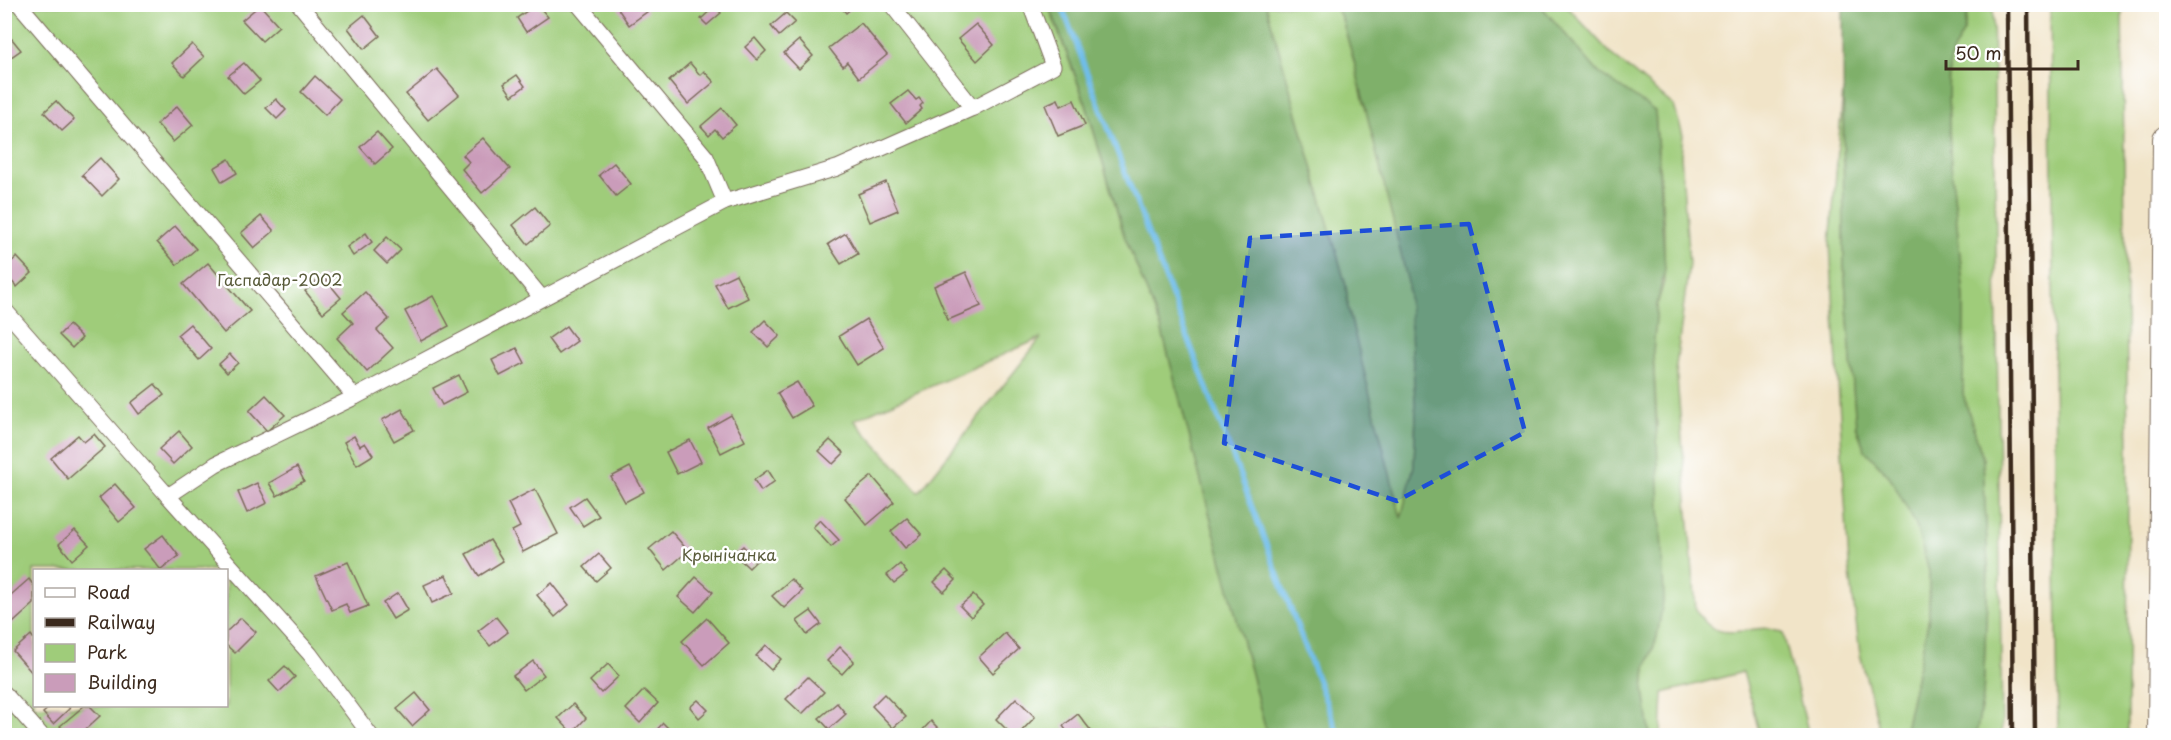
<svg xmlns="http://www.w3.org/2000/svg" width="2171" height="740" viewBox="0 0 2171 740" font-family="'Playpen Sans',sans-serif">
<style>
.green{fill:#9fcc7a;stroke:#6d7b4c;stroke-width:1.5;fill-rule:evenodd}
.forest{fill:#7fb06a;stroke:#5d6d44;stroke-width:1.5}
.lines{fill:none;stroke-linecap:round;stroke-linejoin:round}
.stream{stroke:#6fbdea;stroke-width:5}
.building{fill:#ca9cba}
.minor-casing{stroke:#7b6b5a;stroke-width:17}
.trunk-casing{stroke:#7b6b5a;stroke-width:28}
.minor{stroke:#fff;stroke-width:15}
.trunk{stroke:#fff;stroke-width:26}
.rail{stroke:#3b2a1e;stroke-width:4.5}
.marked{fill:#1d4ed8;fill-opacity:0.2;stroke:#1d4ed8;stroke-width:4.5;stroke-dasharray:12 8;stroke-linejoin:round}
.labels{text-anchor:middle;dominant-baseline:central;stroke-width:5;stroke-linejoin:round;paint-order:stroke}
.park-label{font-size:16px;fill:#595b3a;stroke:#fff}
</style>
<rect width="100%" height="100%" fill="#fff"/>
<filter id="ink" filterUnits="userSpaceOnUse"><feTurbulence type="fractalNoise" baseFrequency=".0167" numOctaves="2"/><feDisplacementMap in="SourceGraphic" scale="12" xChannelSelector="R" yChannelSelector="G"/><feConvolveMatrix kernelMatrix="1 2 1 2 8 2 1 2 1" color-interpolation-filters="sRGB"/></filter>
<filter id="wash" filterUnits="userSpaceOnUse"><feTurbulence type="fractalNoise" baseFrequency=".008" numOctaves="4" result="noise"/><feDisplacementMap in="SourceGraphic" scale="24" xChannelSelector="R" yChannelSelector="G"/><feGaussianBlur stdDeviation="1.35" result="paint"/><feColorMatrix in="noise" values="0 0 0 0 0 0 0 0 0 0 0 0 0 0 0 0 0 1.4 0 .05"/><feComposite in="paint" operator="in"/></filter>
<g filter="url(#wash)">
<rect width="100%" height="100%" fill="#f1e4c8"/>
<g class="green">
<path d="M4 5H1048L1086 105 1124 235 1161 327 1267 735H5ZM1041 338 919 492 854 420ZM34 570H226V706H34Z"/>
<polygon points="1266,5 1335,5 1342,19 1354,61 1409,283 1416,416 1414,466 1401,520 1348,308 1346,286"/>
<path d="M1540 5H1566L1612 55 1674 106 1683 135 1681 155 1689 264 1676 366 1696 609C1719 654 1756 616 1783 633L1809 735H1760L1743 672 1663 693 1661 735H1650L1644 690 1646 668 1657 637 1655 448 1657 425 1653 352 1657 305 1664 282V228L1655 112 1599 73Z"/>
<polygon points="1969,5 1993,5 2002,735 1976,735 1983,697 1988,569 1983,459 1963,394 1964,297 1950,154 1948,93 1949,68 1952,53 1964,31"/>
<polygon points="2050,5 2122,5 2128,450 2127,735 2058,735"/>
<polygon points="1843,91 1844,266 1856,426 1865,450 1890,477 1916,525 1929,571 1929,618 1904,735 1881,735 1860,654 1849,565 1843,469 1830,244"/>
</g>
<g class="forest">
<polygon points="1049,5 1266,5 1346,286 1348,308 1401,518 1414,466 1416,416 1408,283 1354,61 1342,19 1335,5 1540,5 1599,73 1655,111 1665,269 1657,305 1653,352 1664,596 1657,637 1646,668 1644,690 1650,735 1267,735 1161,327 1124,235 1086,104"/>
<polygon points="1843,5 1969,5 1964,31 1952,53 1949,68 1948,93 1950,154 1964,297 1963,394 1983,459 1988,569 1983,697 1976,735 1904,735 1929,618 1929,571 1916,525 1890,477 1865,450 1856,426 1844,266"/>
</g>
<g class="lines">
<polyline class="stream" points="1061,4 1339,736"/>
</g>
<g id="blocks">
<g class="building">
<polygon points="537,4 548,17 526,32 517,18"/>
<polygon points="838,4 856,4 846,13"/>
<polygon points="260,5 279,26 262,41 242,20"/>
<polygon points="624,5 643,5 648,11 629,25 618,9"/>
<polygon points="715,6 721,13 707,25 701,19"/>
<polygon points="786,13 795,22 779,36 771,26"/>
<polygon points="364,15 380,36 364,49 348,28"/>
<polygon points="861,23 887,55 859,78 847,62 843,66 829,48"/>
<polygon points="976,24 994,45 977,61 958,39"/>
<polygon points="755,38 766,51 757,60 745,47"/>
<polygon points="12,39 21,50 4,62 4,44"/>
<polygon points="799,40 813,56 799,69 784,53"/>
<polygon points="192,44 204,57 184,76 172,63"/>
<polygon points="244,63 260,81 244,94 228,76"/>
<polygon points="690,63 700,75 704,71 714,82 688,104 669,81"/>
<polygon points="437,69 459,95 428,120 406,94"/>
<polygon points="517,75 525,86 512,96 504,84"/>
<polygon points="315,76 340,99 325,115 301,92"/>
<polygon points="908,91 916,100 919,98 923,103 920,106 922,109 906,123 891,104"/>
<polygon points="276,99 286,110 277,119 266,108"/>
<polygon points="1058,99 1061,106 1074,100 1085,125 1058,136 1045,105"/>
<polygon points="56,101 74,120 62,131 44,112"/>
<polygon points="177,106 193,125 173,142 157,124"/>
<polygon points="722,108 736,125 722,137 715,129 709,135 701,126"/>
<polygon points="377,132 392,149 375,164 360,147"/>
<polygon points="483,138 510,169 482,193 462,169 469,162 463,155"/>
<polygon points="100,158 119,179 102,196 82,175"/>
<polygon points="229,159 237,173 222,182 214,168"/>
<polygon points="614,163 631,184 616,196 599,175"/>
<polygon points="886,182 898,210 870,222 858,194"/>
<polygon points="535,207 550,226 528,244 513,225"/>
<polygon points="261,216 274,231 254,248 241,233"/>
<polygon points="175,226 196,249 177,265 157,242"/>
<polygon points="366,233 372,242 353,256 347,247"/>
<polygon points="846,233 858,254 841,264 828,244"/>
<polygon points="387,237 401,250 387,264 374,251"/>
<polygon points="17,257 32,273 17,287 4,273 4,268"/>
<polygon points="208,263 250,311 224,333 183,284"/>
<polygon points="966,272 981,306 948,320 934,286"/>
<polygon points="736,274 748,298 728,308 715,284"/>
<polygon points="323,276 341,298 323,313 305,291"/>
<polygon points="365,292 389,319 377,330 393,348 367,372 337,338 353,323 343,312"/>
<polygon points="433,296 449,326 421,341 405,311"/>
<polygon points="866,319 884,348 857,365 839,336"/>
<polygon points="765,320 780,336 768,347 753,332"/>
<polygon points="190,324 211,349 199,360 177,335"/>
<polygon points="69,325 82,338 72,348 59,335"/>
<polygon points="566,326 577,341 559,354 548,339"/>
<polygon points="517,348 525,363 500,376 492,360"/>
<polygon points="230,354 238,363 227,373 219,364"/>
<polygon points="459,375 467,392 442,405 433,388"/>
<polygon points="797,382 812,406 792,418 777,393"/>
<polygon points="155,384 164,395 139,414 131,403"/>
<polygon points="266,395 285,415 267,431 249,411"/>
<polygon points="402,409 414,430 394,441 382,420"/>
<polygon points="731,415 745,441 721,453 708,428"/>
<polygon points="179,431 192,446 173,464 159,449"/>
<polygon points="94,434 105,447 68,479 51,458 78,435 84,442"/>
<polygon points="354,436 360,446 365,443 373,455 357,465 344,442"/>
<polygon points="690,440 701,462 677,474 666,452"/>
<polygon points="830,440 844,453 833,464 819,451"/>
<polygon points="297,467 304,481 277,496 269,483"/>
<polygon points="630,467 644,492 625,502 611,477"/>
<polygon points="768,470 775,481 761,491 754,480"/>
<polygon points="872,476 894,502 867,525 845,498"/>
<polygon points="257,483 267,503 247,513 238,492"/>
<polygon points="115,484 136,508 119,522 99,498"/>
<polygon points="535,489 558,534 523,552 512,531 520,527 508,503"/>
<polygon points="585,497 599,516 583,526 570,507"/>
<polygon points="907,518 922,535 905,548 891,531"/>
<polygon points="820,520 839,540 831,547 813,527"/>
<polygon points="75,530 89,545 72,560 59,544"/>
<polygon points="671,531 688,551 666,570 649,549"/>
<polygon points="163,535 179,556 161,570 144,549"/>
<polygon points="490,540 503,561 479,576 466,554"/>
<polygon points="743,546 757,560 749,568 734,554"/>
<polygon points="599,554 611,568 596,581 584,567"/>
<polygon points="348,562 368,606 350,613 346,604 332,610 316,576"/>
<polygon points="900,564 907,573 894,583 887,575"/>
<polygon points="946,570 956,580 944,592 934,582"/>
<polygon points="446,575 454,593 432,603 424,585"/>
<polygon points="696,577 713,592 695,612 678,597"/>
<polygon points="29,579 34,586 34,604 4,631 4,601"/>
<polygon points="791,579 802,591 784,608 772,596"/>
<polygon points="552,583 569,605 555,617 537,595"/>
<polygon points="398,593 408,610 393,619 383,603"/>
<polygon points="973,595 983,605 971,617 960,606"/>
<polygon points="811,611 821,624 807,635 797,621"/>
<polygon points="496,617 508,632 490,646 478,631"/>
<polygon points="241,618 256,632 235,653 226,645 226,632"/>
<polygon points="707,618 729,643 704,665 682,641"/>
<polygon points="1005,633 1019,649 993,673 979,657"/>
<polygon points="31,635 34,639 34,675 13,651"/>
<polygon points="766,645 781,659 771,670 756,656"/>
<polygon points="840,647 854,661 842,674 827,661"/>
<polygon points="533,661 544,675 524,690 513,676"/>
<polygon points="608,664 619,676 601,693 590,681"/>
<polygon points="285,666 295,677 279,692 269,681"/>
<polygon points="808,677 824,692 802,714 786,699"/>
<polygon points="644,690 658,703 640,723 626,709"/>
<polygon points="416,693 430,710 412,726 397,709"/>
<polygon points="884,694 906,717 893,728 872,706"/>
<polygon points="1016,698 1035,717 1017,736 1013,736 996,719"/>
<polygon points="698,700 708,710 699,718 690,707"/>
<polygon points="837,703 846,714 829,729 819,718"/>
<polygon points="573,704 586,718 572,733 558,718"/>
<polygon points="51,706 67,706 70,708 53,724 43,713"/>
<polygon points="84,706 90,706 100,716 78,736 69,736 60,726"/>
<polygon points="1078,714 1092,732 1088,736 1070,736 1063,726"/>
<polygon points="931,721 946,736 917,736"/>
<polygon points="663,723 676,736 651,736"/>
</g>
</g>
</g>
<g filter="url(#ink)">
<use href="#blocks" fill-opacity="0" stroke="#7b6b5a" stroke-width="1.5"/>
<g class="lines">
<defs>
<g id="minor">
<polyline points="19,4 355,397"/>
<polyline points="299,4 541,297"/>
<polyline points="578,4 706,157 725,202"/>
<polyline points="891,4 973,108"/>
<polyline points="4,309 168,496 216,464 355,397 725,202 837,168 973,108 1053,66 1030,4"/>
<polyline points="168,496 310,654 371,736"/>
<polyline points="4,693 42,736"/>
</g>
<polyline id="trunk" points="2161,736 2166,139"/>
</defs>
<use href="#minor" class="minor-casing"/>
<use href="#trunk" class="trunk-casing"/>
<use href="#minor" class="minor"/>
<use href="#trunk" class="trunk"/>
<g class="rail">
<polyline points="2007,4 2013,736"/>
<polyline points="2028,4 2035,736"/>
</g>
</g>
</g>
<path class="marked" d="M1469 224 1525 432 1397 501 1224 443 1250 238Z"/>
<g class="labels">
<g class="park-label">
<text x="280" y="279">Гаспадар-2002</text>
<text x="729" y="554">Крынічанка</text>
</g>
</g>
<rect width="2171" height="740" fill="none" stroke="#fff" stroke-width="24"/>
<rect x="33" y="569" width="195" height="138" fill="#ffffff" stroke="#b1aaa5" stroke-width="1.5"/>
<rect x="45" y="588" width="30" height="9" fill="#ffffff" stroke="#b1aaa5" stroke-width="1.5"/>
<text x="87" y="599" font-size="18" fill="#3b2a1e">Road</text>
<rect x="45" y="618" width="30" height="9" fill="#3b2a1e" stroke="#b1aaa5" stroke-width="1.5"/>
<text x="87" y="629" font-size="18" fill="#3b2a1e">Railway</text>
<rect x="45" y="644" width="30" height="18" fill="#9fcc7a" stroke="#b1aaa5" stroke-width="1.5"/>
<text x="87" y="659" font-size="18" fill="#3b2a1e">Park</text>
<rect x="45" y="674" width="30" height="18" fill="#ca9cba" stroke="#b1aaa5" stroke-width="1.5"/>
<text x="87" y="689" font-size="18" fill="#3b2a1e">Building</text>
<path d="M1946 60v9h132v-9" fill="none" stroke="#3b2a1e" stroke-width="3"/>
<text x="1955" y="60" font-size="18" fill="#3b2a1e" stroke="#ffffff" stroke-width="4.5" paint-order="stroke">50 m</text>
</svg>
